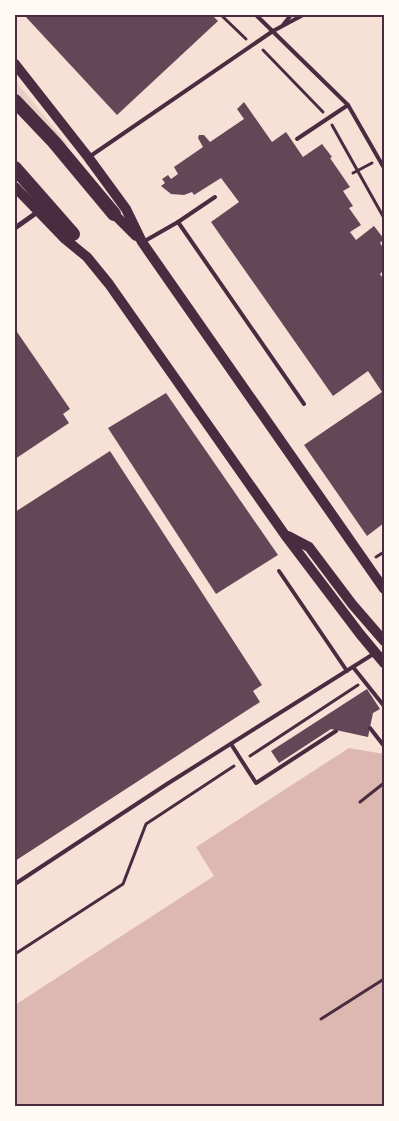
<svg xmlns="http://www.w3.org/2000/svg" width="399" height="1121" viewBox="0 0 399 1121" font-family="Manrope,sans-serif">
<style>
.green{fill:#ebcfc5}
.water{fill:#dcb8b0}
.building{fill:#644757}
.lines{fill:none;stroke-linecap:round;stroke-linejoin:round}
.path{stroke:#4a2c40;stroke-width:3}
.service{stroke:#4a2c40;stroke-width:4}
.minor{stroke:#4a2c40;stroke-width:5}
.secondary{stroke:#4a2c40;stroke-width:10}
.trunk{stroke:#4a2c40;stroke-width:14}
.neatline{fill:none;stroke:#4a2c40;stroke-width:2}
</style>
<rect width="100%" height="100%" fill="#f7e1d7"/>
<polygon class="green" points="15,80 68,145 66,148 15,93"/>
<polygon class="water" points="349,748 384,754 384,1106 15,1106 15,1005 214,876 196,847"/>
<g class="building">
<polygon points="24,15 212,15 218,21 117,115"/>
<polygon points="244,102 272,142 286,132 303,157 322,144 332,157 330,158 350,187 343,191 353,206 349,208 361,225 350,232 356,240 374,226 384,239 380,243 384,249 384,270 380,274 384,280 384,523 367,536 304,445 382,392 368,371 333,396 211,222 239,202 221,178 194,195 192,192 184,195 171,194 161,186 165,183 162,179 168,175 171,179 178,174 174,167 203,147 198,138 199,135 204,135 210,142 244,119 237,109"/>
<polygon points="15,329 70,409 63,414 69,423 15,459"/>
<polygon points="166,393 278,555 216,594 108,428"/>
<polygon points="110,451 262,685 253,691 260,702 15,861 15,512"/>
<polygon points="367,689 380,709 373,713 368,737 331,729 279,763 271,751"/>
</g>
<g class="lines">
<g class="path">
<polyline points="221,15 246,39"/>
<polyline points="263,50 323,112"/>
<polyline points="332,125 384,218"/>
<polyline points="353,173 372,163"/>
<polyline points="376,557 384,552"/>
<polyline points="250,756 358,685"/>
<polyline points="360,802 384,783"/>
<polyline points="15,954 123,884 146,824 234,766"/>
<polyline points="321,1019 384,979"/>
</g>
<g class="service">
<polyline points="256,15 348,105 384,168"/>
<polyline points="283,25 291,15"/>
<polyline points="297,139 348,105"/>
<polyline points="89,157 273,31 303,15"/>
<polyline points="215,197 178,222 304,404"/>
<polyline points="143,242 178,222"/>
<polyline points="279,571 347,671"/>
<polyline points="353,667 384,706"/>
<polyline points="370,728 384,746"/>
<polyline points="231,744 256,783 336,731"/>
<polyline points="15,884 167,784 375,653"/>
</g>
<polyline class="minor" points="15,228 39,211"/>
<g class="secondary">
<polyline points="15,64 88,157 126,209 142,242 384,589"/>
<polyline points="15,187 65,239 87,257 109,284 285,535 360,634 384,663"/>
<polyline points="114,214 136,236"/>
<polyline points="288,536 309,547 352,604 384,641"/>
</g>
<g class="trunk">
<polyline points="15,101 54,142 114,214"/>
<polyline points="15,168 73,234"/>
</g>
</g>
<rect width="399" height="1121" fill="none" stroke="#fffaf5" stroke-width="32"/>
<rect x="16" y="16" width="367" height="1089" class="neatline"/>
</svg>
